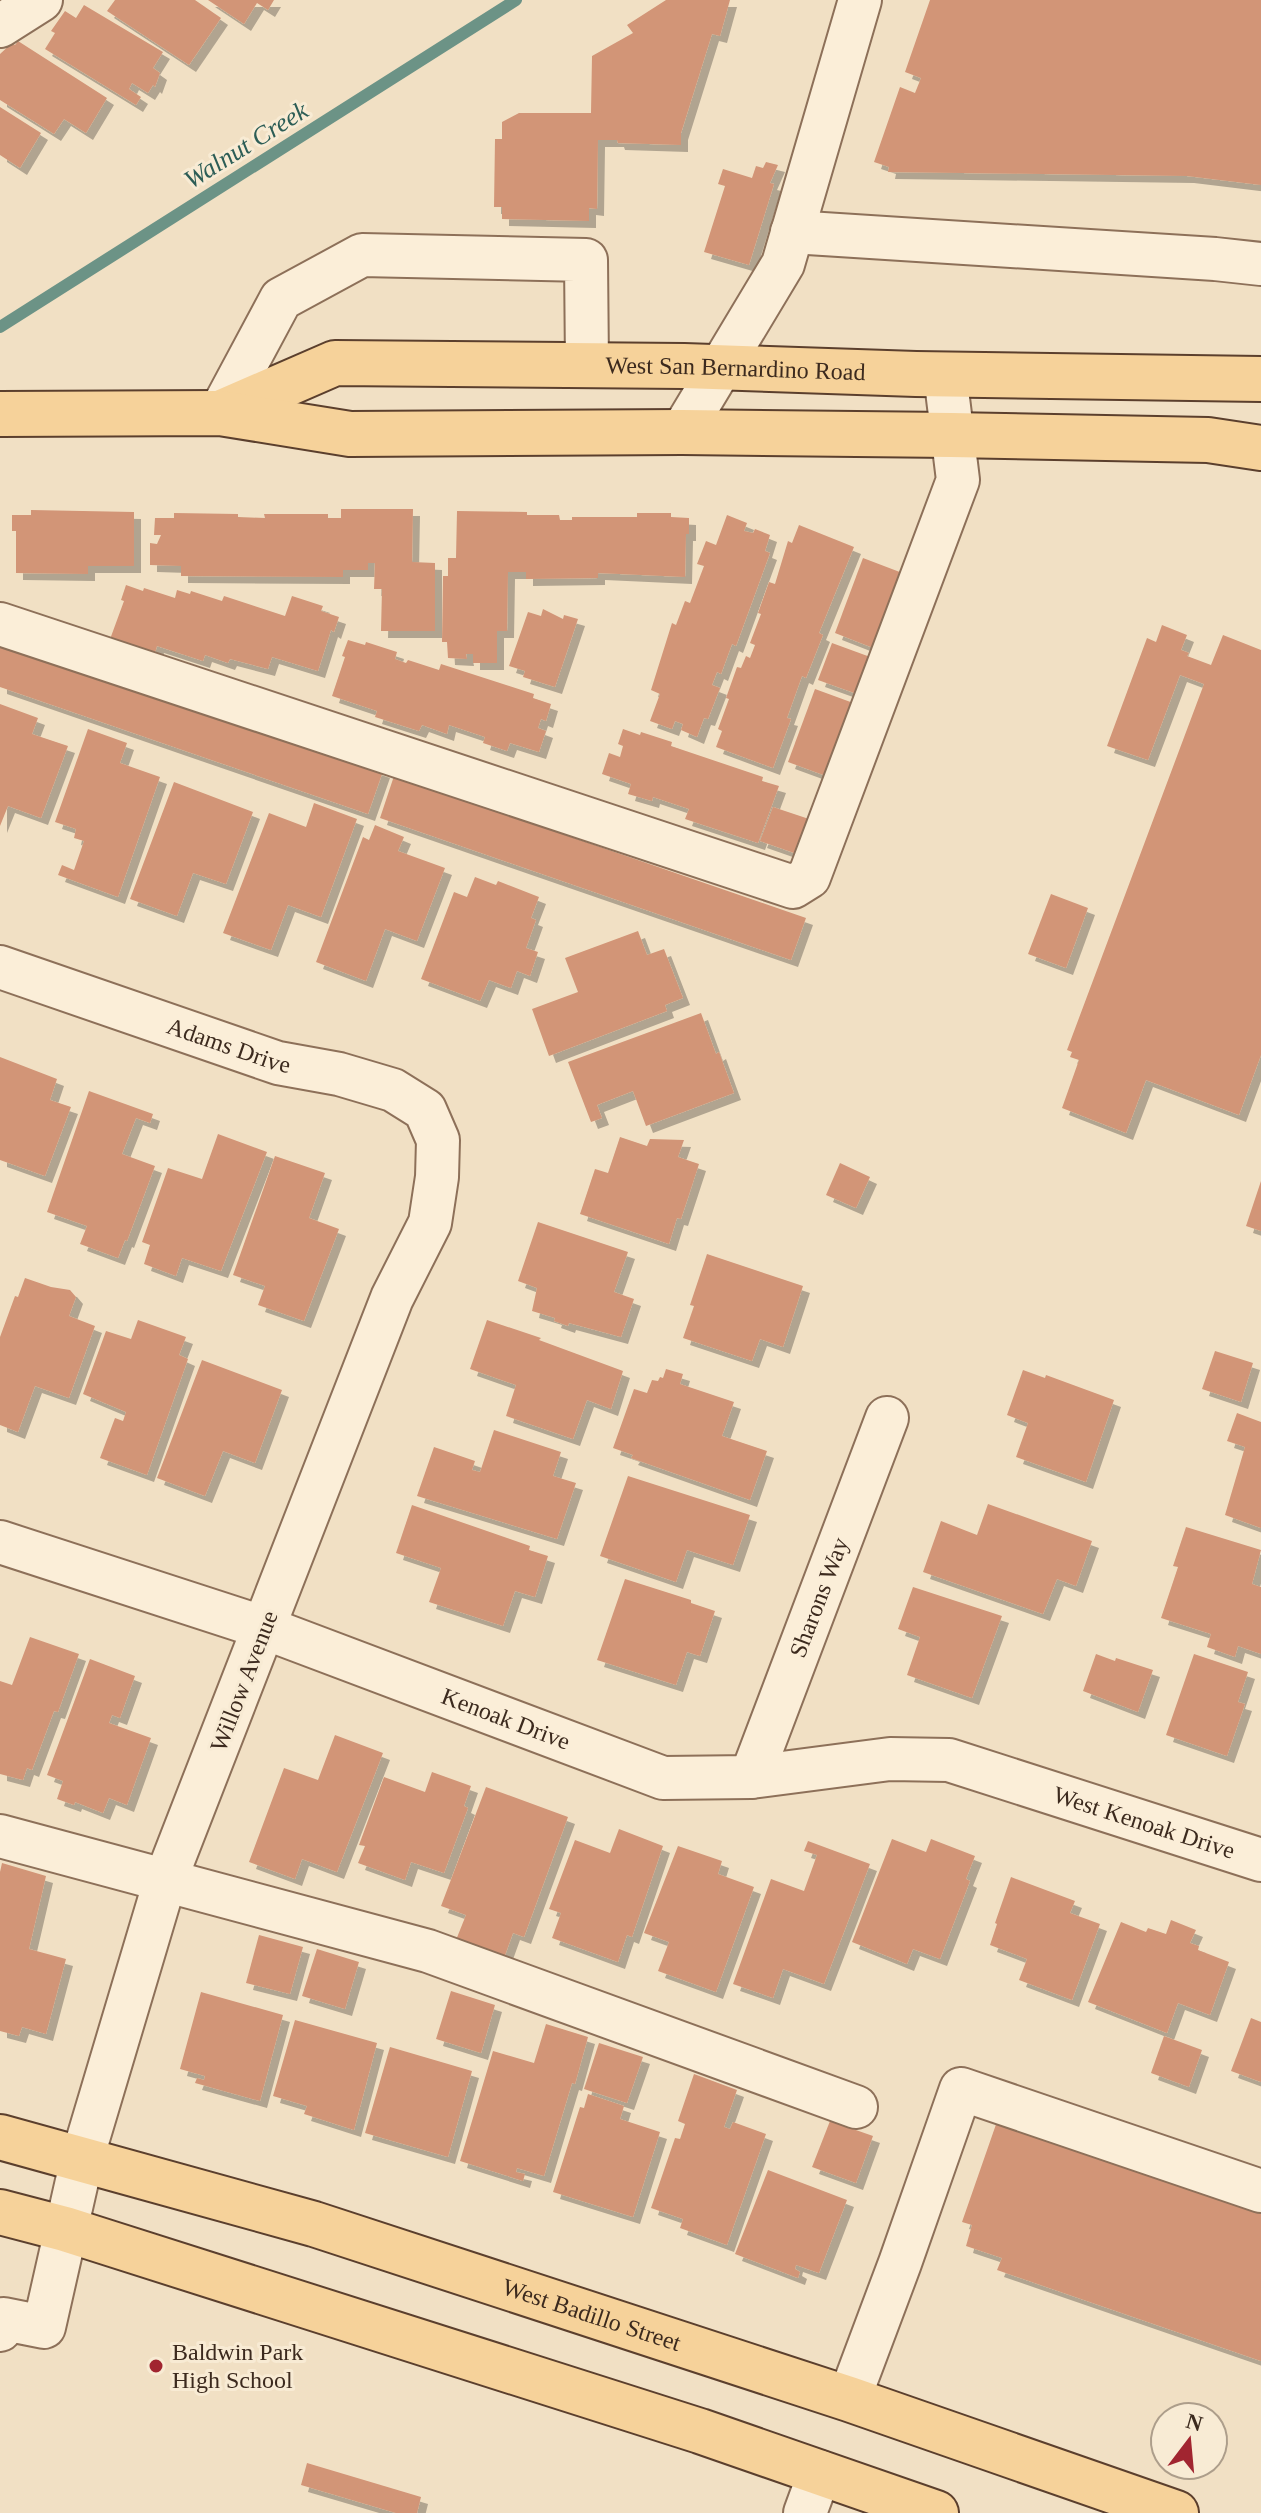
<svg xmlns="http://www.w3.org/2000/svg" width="1261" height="2513" viewBox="0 0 1261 2513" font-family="'Times New Roman',serif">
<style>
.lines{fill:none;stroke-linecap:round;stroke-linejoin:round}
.stream{stroke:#6c9386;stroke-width:12}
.building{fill:#d29577;filter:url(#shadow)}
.minor-casing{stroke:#8d7059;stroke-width:46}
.major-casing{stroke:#5b3f2d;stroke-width:48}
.minor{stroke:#fbeed8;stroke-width:42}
.major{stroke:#f6d29a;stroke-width:44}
.poi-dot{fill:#a12530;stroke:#f8ebd4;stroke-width:3}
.labels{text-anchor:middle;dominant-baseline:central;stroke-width:6;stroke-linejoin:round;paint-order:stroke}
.street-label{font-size:24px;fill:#3c2a1e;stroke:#f8ebd4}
.poi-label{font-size:24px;fill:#3c2a1e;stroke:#f8ebd4;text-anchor:start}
.water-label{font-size:26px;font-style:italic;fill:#2c5d56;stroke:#f8ebd4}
</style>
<defs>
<filter id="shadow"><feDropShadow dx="7" dy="7" stdDeviation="0" flood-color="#0004"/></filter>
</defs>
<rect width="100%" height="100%" fill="#f1e0c4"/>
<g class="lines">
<polyline class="stream" points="0,327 516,0"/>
</g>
<g class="building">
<polygon points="115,0 195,0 221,18 189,65 107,11"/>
<polygon points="208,0 274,0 268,10 257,3 244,24"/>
<polygon points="666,0 730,0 720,36 712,34 681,133 681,145 618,143 617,140 598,140 597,209 589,208 589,221 502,219 502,207 494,207 495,139 502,139 502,122 519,113 591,113 592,56 633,33 627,25"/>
<polygon points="930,0 1261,0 1261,185 1187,176 888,172 889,167 874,162 900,87 915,93 921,78 905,72"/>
<polygon points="84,5 163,52 153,68 160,73 155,87 153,85 148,93 132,83 129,89 141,97 136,105 45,49 55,33 51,31 65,11 76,18"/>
<polygon points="18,41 107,98 86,133 64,119 54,134 0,100 0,54 12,43 15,45"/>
<polygon points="0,107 41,133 20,168 0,155"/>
<polygon points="766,162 778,165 770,183 774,184 749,265 704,252 725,186 718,184 723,169 752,178 756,166 763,168"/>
<polygon points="341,509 413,509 412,562 435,563 435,631 381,631 382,589 374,589 375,563 368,563 368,570 343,570 343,577 181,576 181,566 150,565 150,543 157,544 161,535 154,535 155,518 174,518 174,513 238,514 238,517 265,518 264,514 328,514 328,518 341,518"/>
<polygon points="31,510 134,512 134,566 88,566 88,574 16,573 16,531 12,531 12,515 31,515"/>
<polygon points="457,511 527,512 527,515 559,515 560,520 572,520 572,517 637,517 637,513 671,513 671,517 689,518 689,534 686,534 685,577 598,573 598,578 526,579 526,572 508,572 507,631 497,631 497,663 473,663 473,654 466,654 467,659 448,658 447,642 442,642 443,576 448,576 448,558 456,558"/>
<polygon points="727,515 747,523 744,531 753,533 755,529 770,535 765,551 770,553 736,646 732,644 721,674 717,672 712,685 720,688 708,719 704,718 697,737 681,730 683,724 675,721 672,729 650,721 660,694 651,690 672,623 676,625 685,601 690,603 704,566 697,564 706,541 716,545"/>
<polygon points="799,525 854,547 819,633 823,635 806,678 802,676 787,718 791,719 773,768 716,747 722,731 718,729 729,699 726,698 737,667 741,668 746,656 750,658 755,645 750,643 761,614 758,613 769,582 775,584 788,541 792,543"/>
<polygon points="863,558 905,574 876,649 835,633"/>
<polygon points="126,585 143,591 144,588 175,598 177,590 190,594 191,591 222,601 224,596 285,616 292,596 323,606 321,611 339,617 334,632 331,630 318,671 272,657 268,669 230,659 228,663 205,655 203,661 157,646 154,656 109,642 124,601 121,600"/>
<polygon points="543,609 563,619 564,615 578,619 555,687 523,677 525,671 509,666 528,612 541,616"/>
<polygon points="1162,625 1187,635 1181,650 1189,653 1187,656 1211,665 1223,635 1261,650 1261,1055 1239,1115 1146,1080 1126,1133 1062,1108 1079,1060 1070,1057 1072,1052 1067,1050 1204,684 1180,675 1148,760 1107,746 1147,638 1156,642"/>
<polygon points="0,640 383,771 368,814 0,687"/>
<polygon points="348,640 365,645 366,642 397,652 395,659 406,663 408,660 439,670 441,664 534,694 533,698 551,704 546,721 541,719 538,728 546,731 539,752 510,743 507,751 483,743 485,737 449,725 447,734 422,725 419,731 375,717 377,711 332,696 345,657 342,656"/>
<polygon points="832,643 873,658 860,695 818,680"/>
<polygon points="815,689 856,704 829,777 788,762"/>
<polygon points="0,704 38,718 32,734 68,746 41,818 8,806 0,826"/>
<polygon points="88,729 127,743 120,763 160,777 118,897 58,875 62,865 74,870 84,841 74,838 76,829 55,822"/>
<polygon points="623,729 640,735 641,732 672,742 671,746 763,777 762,781 779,786 758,843 685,819 689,809 653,797 652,801 628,794 631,784 602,774 609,753 620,757 623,746 618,744"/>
<polygon points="394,776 806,918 791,960 380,818"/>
<polygon points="174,782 253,812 226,884 193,873 177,916 130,899"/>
<polygon points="314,803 357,819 321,917 288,905 271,950 223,933 269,813 306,827"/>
<polygon points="773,807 812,820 800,855 760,841"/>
<polygon points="375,825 404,837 398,851 445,868 417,941 385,929 366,981 316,962 363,837 369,840"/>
<polygon points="475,877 496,885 498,881 539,897 531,918 536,920 526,948 538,952 530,976 517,971 511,988 489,980 480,1001 421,979 454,892 467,897"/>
<polygon points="1051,894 1088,908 1066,968 1028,954"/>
<polygon points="638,931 647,955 664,949 683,998 665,1005 667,1011 549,1056 532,1009 578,992 565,958"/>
<polygon points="701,1013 716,1054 719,1052 734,1093 646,1126 633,1091 597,1105 602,1118 591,1122 568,1062"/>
<polygon points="0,1057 57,1079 50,1100 71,1107 45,1176 0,1160"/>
<polygon points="89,1091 153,1114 150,1123 136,1118 122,1154 155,1166 127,1241 125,1240 118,1258 80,1244 87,1226 47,1212"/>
<polygon points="218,1134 267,1152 221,1271 182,1258 176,1276 144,1264 150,1245 142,1242 168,1168 202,1179"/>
<polygon points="620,1137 647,1146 650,1139 684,1140 678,1157 699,1164 681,1219 677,1218 669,1244 580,1214 595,1169 608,1173"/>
<polygon points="275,1156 325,1173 309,1218 339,1229 304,1321 258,1305 265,1286 233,1275"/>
<polygon points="840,1163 870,1177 856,1208 826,1195"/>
<polygon points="1261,1181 1261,1231 1246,1226"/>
<polygon points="538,1222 628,1252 614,1292 634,1299 621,1337 569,1323 568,1326 554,1321 555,1318 532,1311 537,1288 518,1281"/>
<polygon points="707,1254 803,1286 783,1347 760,1339 752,1361 683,1338 694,1306 690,1305"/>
<polygon points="25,1278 51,1287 70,1290 76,1297 69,1316 95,1326 69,1398 35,1386 18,1432 0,1425 0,1337 15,1296 18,1297"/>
<polygon points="138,1320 186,1337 179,1355 188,1359 147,1475 100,1458 115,1418 123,1421 126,1412 83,1394 106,1331 131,1339"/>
<polygon points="487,1320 541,1338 539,1340 623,1371 611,1409 587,1400 573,1439 506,1416 516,1385 470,1369"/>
<polygon points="1215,1351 1253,1363 1241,1402 1202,1389"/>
<polygon points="202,1360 282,1390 255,1463 223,1451 205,1496 157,1478"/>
<polygon points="666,1369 683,1374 680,1384 734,1402 722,1436 767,1451 750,1500 631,1458 633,1455 613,1448 634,1389 647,1393 652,1380 658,1381 660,1377 663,1378"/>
<polygon points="1023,1370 1045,1378 1046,1375 1114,1400 1086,1482 1016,1457 1028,1423 1007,1415"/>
<polygon points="1237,1413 1261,1422 1261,1528 1225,1515 1245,1447 1227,1441"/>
<polygon points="494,1430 561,1452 553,1476 576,1483 557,1539 417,1496 434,1447 475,1461 472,1470 480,1472"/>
<polygon points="628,1476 750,1515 733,1565 687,1550 676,1582 600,1556"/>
<polygon points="988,1504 1092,1541 1076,1586 1057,1579 1043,1614 923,1572 941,1521 977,1535"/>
<polygon points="412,1505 530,1546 529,1550 548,1556 535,1597 515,1591 503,1626 429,1602 441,1568 396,1553"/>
<polygon points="1186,1527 1261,1550 1252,1584 1261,1587 1261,1654 1238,1646 1235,1657 1207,1647 1211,1634 1161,1618 1178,1567 1173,1566"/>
<polygon points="625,1579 691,1600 691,1603 715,1611 700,1656 687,1652 676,1685 597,1660"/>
<polygon points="913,1587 1002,1616 972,1698 907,1675 920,1637 898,1629"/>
<polygon points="30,1637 79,1654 58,1712 54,1711 32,1770 27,1768 23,1780 0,1774 0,1681 12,1685"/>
<polygon points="1096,1654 1115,1661 1116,1658 1153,1670 1138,1712 1083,1691"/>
<polygon points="1194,1654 1248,1672 1238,1702 1245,1704 1227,1756 1166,1735"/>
<polygon points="90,1659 135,1676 120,1718 112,1715 109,1723 151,1738 127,1805 109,1798 103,1813 75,1802 74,1805 57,1799 63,1781 47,1775"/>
<polygon points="335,1735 383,1753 337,1872 302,1859 295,1879 249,1862 284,1768 318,1780"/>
<polygon points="432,1772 471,1786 464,1806 468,1808 444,1873 411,1862 405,1880 358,1863 365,1846 359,1845 384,1777 425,1792"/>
<polygon points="486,1787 568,1817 524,1937 513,1933 504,1958 456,1940 466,1915 441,1906"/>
<polygon points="619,1829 663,1846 632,1937 627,1935 618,1962 552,1938 561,1913 549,1909 575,1840 610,1853"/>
<polygon points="892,1839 926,1852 931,1839 975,1856 966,1879 970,1881 940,1959 913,1949 907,1964 852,1942"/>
<polygon points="808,1841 870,1864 824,1984 783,1969 773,1998 733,1984 771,1879 804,1891 817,1855 804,1851"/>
<polygon points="678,1846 722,1861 718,1874 754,1887 716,1992 658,1971 669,1942 644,1933"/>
<polygon points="2,1863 46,1876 29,1949 66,1959 46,2034 22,2027 19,2036 0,2031 0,1872"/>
<polygon points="1011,1877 1075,1901 1070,1913 1100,1924 1072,2000 1019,1980 1027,1959 990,1945 997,1924 995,1923"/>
<polygon points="1171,1920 1196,1930 1190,1943 1199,1946 1198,1950 1229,1962 1210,2015 1178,2003 1167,2033 1088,2002 1121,1922 1146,1932 1148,1928 1166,1934"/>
<polygon points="259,1935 303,1947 290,1994 246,1983"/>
<polygon points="317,1949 359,1962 345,2009 302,1996"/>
<polygon points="451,1991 495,2005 481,2053 436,2039"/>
<polygon points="201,1992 283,2015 260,2101 195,2083 197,2078 204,2080 205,2076 180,2069"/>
<polygon points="1251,2018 1261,2022 1261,2082 1231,2071"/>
<polygon points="295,2020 377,2043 354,2130 304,2114 307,2106 273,2096"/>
<polygon points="546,2024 588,2037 575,2084 572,2083 544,2176 517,2168 516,2172 525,2174 523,2181 460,2161 493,2051 534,2063"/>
<polygon points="1164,2036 1202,2050 1189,2087 1151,2073"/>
<polygon points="599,2043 643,2057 627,2103 584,2089"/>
<polygon points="390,2047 472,2071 448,2157 365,2133"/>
<polygon points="694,2074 737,2090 724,2127 730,2129 733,2122 766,2134 727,2245 680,2228 683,2219 651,2208 675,2138 680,2139 685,2124 678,2121"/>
<polygon points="588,2094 624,2106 620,2119 660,2132 633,2217 553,2192 580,2107 584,2108"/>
<polygon points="1001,2110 1261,2200 1261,2361 997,2270 1002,2258 966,2246 972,2225 962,2222"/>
<polygon points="830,2121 873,2136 856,2183 812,2167"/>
<polygon points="768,2170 847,2200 819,2273 796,2265 795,2269 800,2272 798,2278 735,2254"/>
<polygon points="307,2463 421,2497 417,2513 396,2513 301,2485"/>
</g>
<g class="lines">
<defs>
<g id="minor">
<polyline points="0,26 41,0"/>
<polyline points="792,232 1215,259 1261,264"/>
<polyline points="220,413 281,299 362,255 586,260 587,365"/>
<polyline points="682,432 783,264 860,0"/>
<polyline points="0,624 793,887 809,877 958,480 945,374"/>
<path id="s1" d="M0 967 278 1063 339 1074 393 1090 425 1110 438 1140 437 1177 430 1223 392 1298 165 1881 82 2159 44 2327 4 2319 0 2330"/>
<path id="s2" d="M0 1542 265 1628 663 1778 751 1777 890 1759 949 1760 1261 1860"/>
<path id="s3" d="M751 1777 887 1418"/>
<polyline points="0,1836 428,1951 856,2107"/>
<polyline points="849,2399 900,2263 961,2089 1261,2191"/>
<polyline points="805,2513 820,2472"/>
</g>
<g id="major">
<path id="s4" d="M220 413 335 363 684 366 916 374 1261 379"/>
<polyline points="0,414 220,413 350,434 682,432 951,435 1208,440 1261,448"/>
<path id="s5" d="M0 2137 314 2224 849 2399 1176 2513"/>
<polyline points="0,2212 65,2229 700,2431 936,2513"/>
</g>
</defs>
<use href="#minor" class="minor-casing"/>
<use href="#major" class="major-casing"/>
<use href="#minor" class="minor"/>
<use href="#major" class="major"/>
</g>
<circle class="poi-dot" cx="156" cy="2366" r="8"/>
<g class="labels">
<g class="street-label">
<text stroke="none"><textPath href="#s4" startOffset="526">West San Bernardino Road</textPath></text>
<text stroke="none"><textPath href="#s1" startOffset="242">Adams Drive</textPath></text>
<text stroke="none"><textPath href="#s3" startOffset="192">Sharons Way</textPath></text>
<text transform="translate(244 1681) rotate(-69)">Willow Avenue</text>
<text stroke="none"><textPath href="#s2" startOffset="536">Kenoak Drive</textPath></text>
<text stroke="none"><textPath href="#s2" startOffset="1196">West Kenoak Drive</textPath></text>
<text stroke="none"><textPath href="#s5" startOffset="618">West Badillo Street</textPath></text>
</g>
<g class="poi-label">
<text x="172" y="2352">Baldwin Park<tspan x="172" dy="28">High School</tspan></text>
</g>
<g class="water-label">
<text transform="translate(246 145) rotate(-32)">Walnut Creek</text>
</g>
</g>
<g transform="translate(1189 2441) rotate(16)"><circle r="38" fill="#f8ebd4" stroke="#ad9e8b" stroke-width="2"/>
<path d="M0-6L14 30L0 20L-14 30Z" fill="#a12530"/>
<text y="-12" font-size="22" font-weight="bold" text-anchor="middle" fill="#3c2a1e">N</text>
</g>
</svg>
